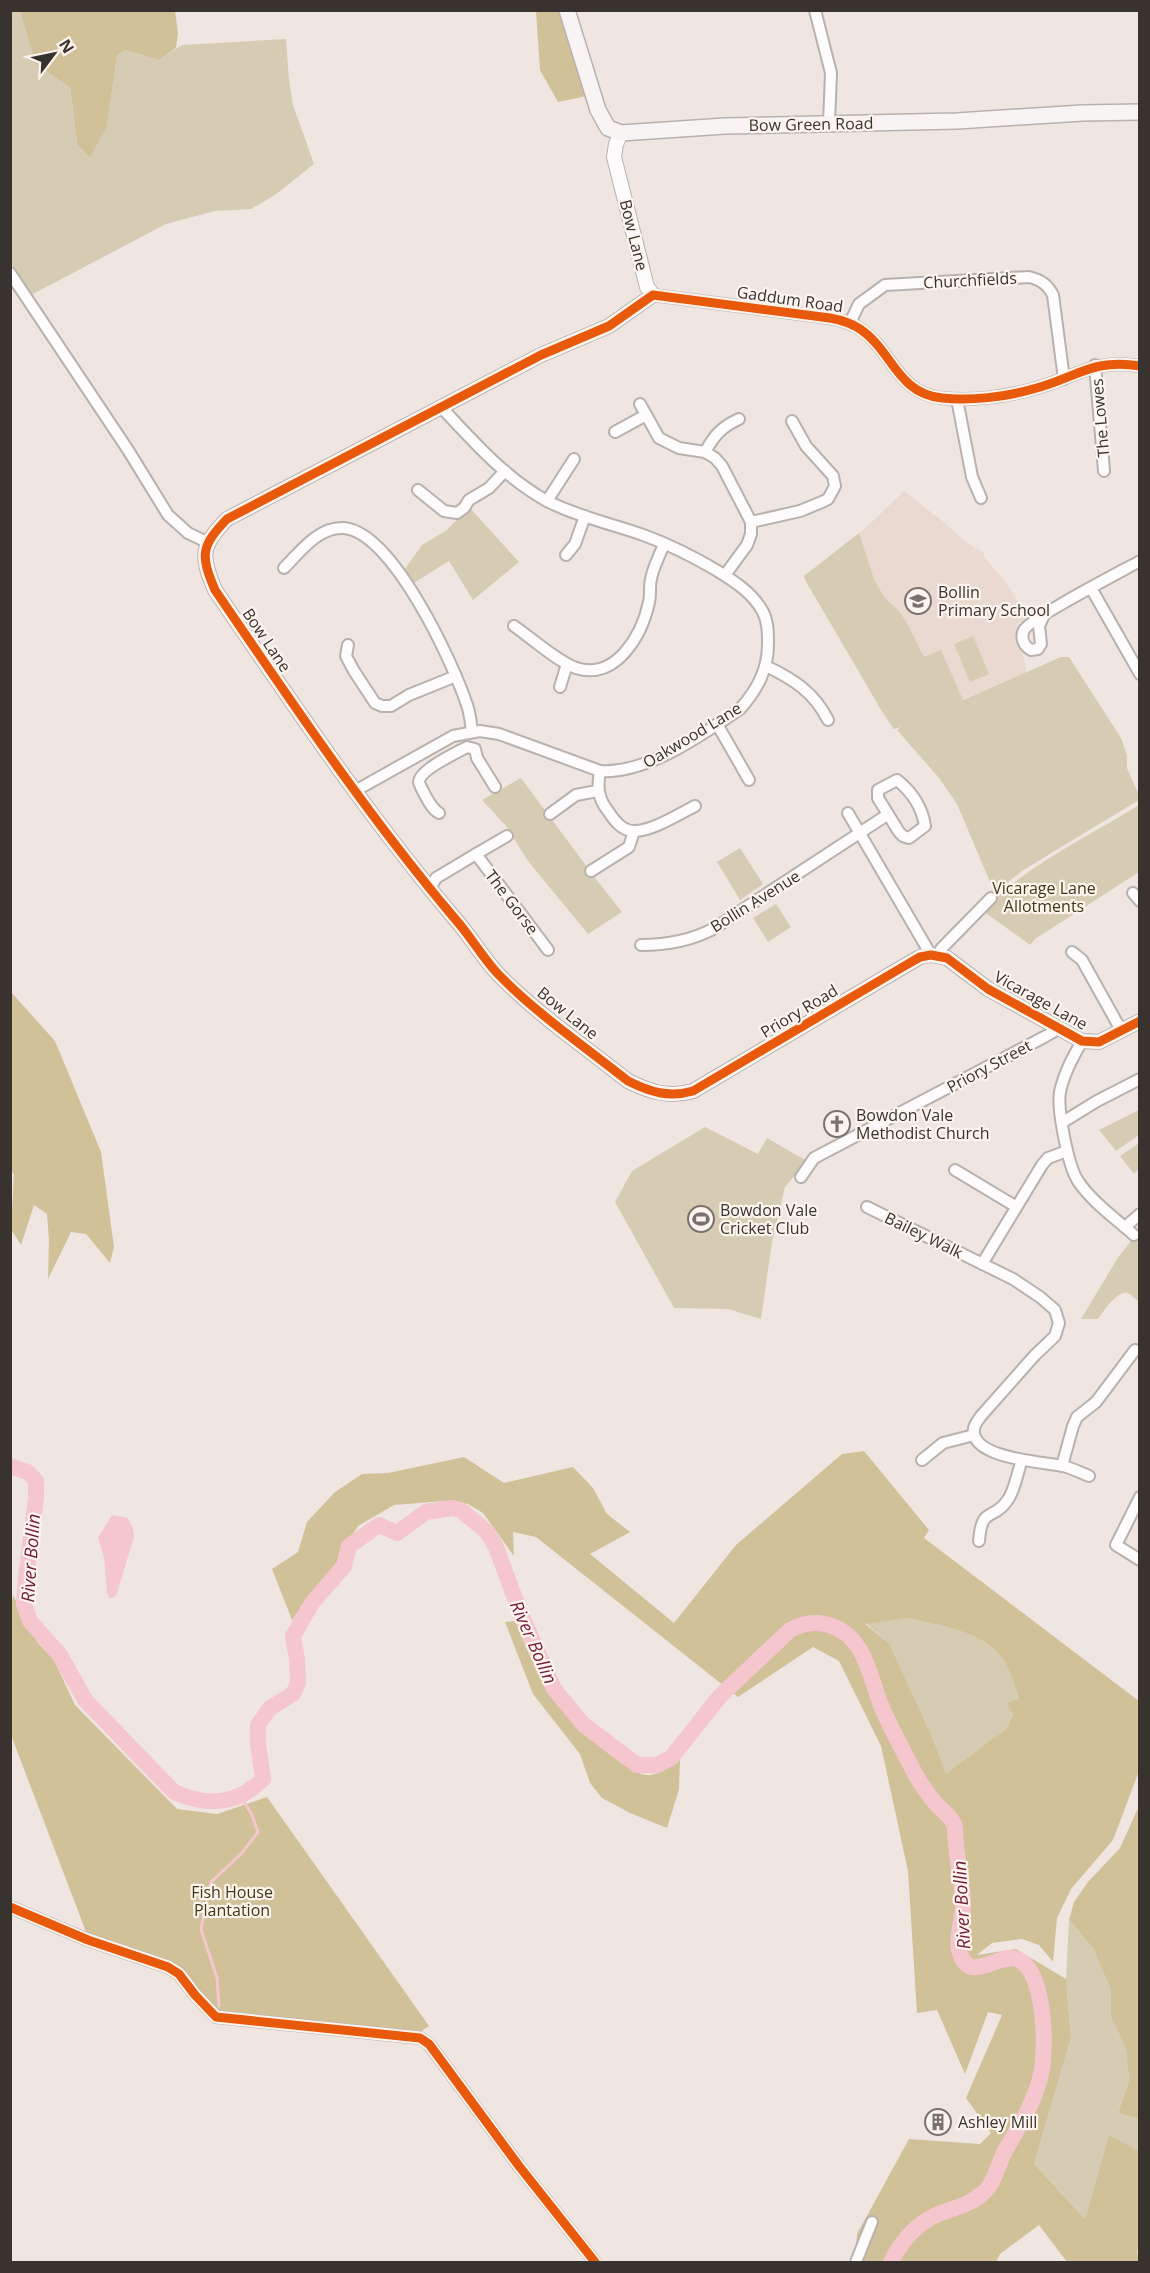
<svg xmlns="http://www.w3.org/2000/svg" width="1150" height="2273" viewBox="0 0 1150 2273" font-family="'Open Sans',sans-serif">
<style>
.built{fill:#ead9d0}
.green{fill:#d6ccb3}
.forest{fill:#d0c199;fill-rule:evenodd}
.water{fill:#f5c6ce}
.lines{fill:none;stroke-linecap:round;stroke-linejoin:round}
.stream{stroke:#f5c6ce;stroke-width:3}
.river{stroke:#f5c6ce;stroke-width:16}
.minor-casing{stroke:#b9b1ae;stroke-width:14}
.tertiary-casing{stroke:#b9b1ae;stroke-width:16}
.secondary-casing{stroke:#b9b1ae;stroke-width:18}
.minor{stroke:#fdfbfb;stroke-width:10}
.tertiary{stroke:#fdfbfb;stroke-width:14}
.secondary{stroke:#f8f4f3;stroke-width:15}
.cycleway-casing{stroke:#fdf4ee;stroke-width:13}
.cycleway{stroke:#e8590c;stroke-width:9}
.labels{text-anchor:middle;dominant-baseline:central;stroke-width:4.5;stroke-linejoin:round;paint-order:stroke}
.street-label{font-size:16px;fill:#393330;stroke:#fdf4ee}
.poi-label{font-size:16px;fill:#393330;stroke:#fdf4ee;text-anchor:start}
.park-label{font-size:16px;fill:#403718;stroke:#fdf4ee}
.water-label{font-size:18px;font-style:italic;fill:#711a36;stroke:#fdf4ee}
</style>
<rect width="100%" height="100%" fill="#efe6e2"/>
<polygon class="built" points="904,491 945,523 964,541 984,553 984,557 1005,581 1029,618 1016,624 1027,672 894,729 879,707 804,576 835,554 871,523"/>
<g class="green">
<polygon points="10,11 20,11 35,63 70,88 77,144 107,126 117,55 125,50 159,60 182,45 286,39 289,80 293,105 314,164 275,195 251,209 215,211 166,224 31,295 11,264"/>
<polygon points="469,507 519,562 473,600 449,561 412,584 404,570 422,545 447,530"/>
<polygon points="859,533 874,579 884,597 899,611 908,625 924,657 941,650 963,700 1061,657 1069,657 1121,738 1127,755 1127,768 1139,795 1139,800 1025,869 992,894 993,889 957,804 939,778 897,730 901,727 894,729 883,713 805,580 804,576"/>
<polygon points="973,636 989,674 970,682 954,644"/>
<polygon points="521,778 596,879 622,912 588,934 528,861 506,826 482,800"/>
<path d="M1139 805V872L1035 939 1030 945 983 911C1026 865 1086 838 1139 805Z"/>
<polygon points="740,848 763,884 740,900 717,862"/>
<polygon points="776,904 791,927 768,942 753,918"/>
<polygon points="1139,1110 1139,1135 1116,1151 1099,1130"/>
<polygon points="705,1127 758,1154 767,1138 807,1161 785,1187 772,1242 761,1319 728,1309 674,1308 615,1202 632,1171"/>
<polygon points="1139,1143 1139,1169 1134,1174 1120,1156"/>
<path d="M1138 1232 1139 1302C1136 1300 1131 1294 1127 1293 1117 1291 1103 1312 1098 1319H1081L1117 1259Z"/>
<path d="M907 1618C936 1625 970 1629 994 1649 1007 1660 1014 1683 1019 1699L1007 1728 945 1775 930 1732 889 1643 865 1623Z"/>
<polygon points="1069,1920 1093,1948 1111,1990 1111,2017 1126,2049 1129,2081 1118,2113 1139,2119 1139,2151 1109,2136 1085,2219 1034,2164 1071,2038 1066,1979"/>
</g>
<g class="forest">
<polygon points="20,11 175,11 178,33 176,48 159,60 125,50 117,55 107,126 90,157 77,144 70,88 35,63"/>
<polygon points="536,11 564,11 587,96 558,102 540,70"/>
<polygon points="11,992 55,1041 101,1152 114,1247 110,1263 86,1234 71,1232 48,1279 49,1240 47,1214 34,1205 21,1245 11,1229 14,1175 10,1167"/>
<path d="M864 1451 929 1530 924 1538 1139 1701V1771L1113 1840 1071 1889 1057 1918 1053 1962 1039 1945 1022 1939 992 1943 977 1955 1016 1949 1066 1979 1071 2038 1034 2164 1085 2219 1109 2135 1139 2151 1140 2235 1137 2254 1139 2256V2262H1067L1039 2225 1000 2254 996 2262H855L857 2234 909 2139 980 2144 991 2133 966 2098 1002 2015 988 2012 965 2074 937 2010 917 2013 908 1871 881 1746 839 1661 813 1647 738 1697 536 1537 513 1532 514 1556 483 1513 468 1504 444 1501 394 1505 358 1526 345 1546 341 1566 321 1581 292 1620 272 1569 298 1552 307 1522 335 1492 362 1474 388 1473 464 1457 504 1483 573 1467 593 1488 607 1514 630 1532 590 1554 674 1623 736 1545 842 1454ZM907 1618C936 1625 970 1629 994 1649 1007 1660 1014 1683 1019 1699L1007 1703 1013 1714 1007 1728 946 1774 930 1732 889 1643 865 1624Z"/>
<polygon points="13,1595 38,1643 54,1660 75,1705 177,1809 217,1814 267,1797 429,2026 414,2036 217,2014 180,1971 88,1937 11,1735 10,1617"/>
<path d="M515 1621C524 1641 532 1662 542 1681 554 1704 622 1775 648 1775 662 1775 670 1765 680 1757L679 1789 667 1828 630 1813 602 1798 590 1783 580 1754 533 1694 505 1622Z"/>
<polygon points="1139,1806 1139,2119 1118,2113 1129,2081 1126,2049 1111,2017 1111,1990 1093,1948 1069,1920 1074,1902 1088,1882 1120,1848"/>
</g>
<polygon class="water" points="112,1515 128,1518 133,1529 134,1537 116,1596 112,1598 109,1598 107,1593 104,1558 98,1538"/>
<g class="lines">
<polyline class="stream" points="219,2006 217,1978 201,1929 211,1882 242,1853 258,1832 252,1815 241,1797"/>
<path class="river" d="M10 1466 28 1472 36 1481V1498L26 1577 24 1604 30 1621 60 1655 85 1700 174 1792C208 1807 237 1805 263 1779L258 1744V1725L270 1708 293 1694 298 1683 297 1659 293 1636 312 1603 344 1566 349 1546 379 1525 397 1533 426 1512 452 1508 461 1510 487 1532 496 1547 520 1612 554 1689 584 1725 637 1765H657L671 1758 720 1696 790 1630C820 1614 850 1627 864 1658 871 1673 875 1690 881 1705 889 1726 901 1746 911 1766 918 1780 926 1792 936 1804 942 1810 950 1816 954 1824 956 1829 955 1837 956 1842 957 1863 963 1884 963 1905 963 1920 956 1935 959 1950 968 1987 998 1952 1017 1959 1045 1969 1046 2044 1042 2069 1037 2099 1020 2124 1005 2151 998 2164 994 2185 982 2194 970 2204 955 2208 941 2213 917 2222 902 2240 891 2262"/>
<defs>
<g id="minor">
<polyline points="815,10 831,73 829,123"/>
<polyline points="10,273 128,450 168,515 188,533 207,542"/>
<path d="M653 295 830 318C841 320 851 323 860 329 893 351 896 393 942 398 971 401 1005 397 1033 389 1076 378 1092 358 1140 366"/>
<path d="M850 323 859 304 885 285 1029 277C1041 280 1047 284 1053 295L1064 379"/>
<polyline points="1095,365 1104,471"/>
<polyline points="957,399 972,477 981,498"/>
<polyline points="640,404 659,438 679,448 705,452 715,458 722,466 751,522 751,534 747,545 725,575"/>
<polyline points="615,432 646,415"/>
<path d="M705 452C714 436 721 427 739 419"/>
<polyline points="418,490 444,511 457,513 464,508 469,500 489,488 505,471"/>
<polyline points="547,501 574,459"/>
<polyline points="751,522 800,511 822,502 828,499 835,486 833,476 806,446 792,421"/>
<polyline points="566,555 575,544 585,516"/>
<path d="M284 568C300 552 318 527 343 528 392 530 453 663 467 705 470 713 471 723 472 732"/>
<polyline points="1091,588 1140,674"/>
<path d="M1044 615 1039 626 1041 644 1038 649 1031 650C1024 646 1020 638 1024 630 1029 619 1122 571 1140 561"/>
<path d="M514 626C530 637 558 662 576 668 616 681 642 635 649 602 651 594 649 586 651 579 653 567 660 555 664 544"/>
<polyline points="348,645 346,656 354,671 375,703 382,706 391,706 409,695 456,676"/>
<path d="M766 666C793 679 814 692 828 720"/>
<polyline points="560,687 567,664"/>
<polyline points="717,724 749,780"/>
<path d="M600 771C597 788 598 798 608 811 614 820 621 830 633 831 651 832 679 814 695 806"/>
<path d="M897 780C912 792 922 806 925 826L909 838 903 836 899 832 878 798V790Z"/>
<path d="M355 791 453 736 480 731 499 734 600 771C647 774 702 735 740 709 757 690 768 670 768 644 768 633 768 622 763 612 753 593 734 581 716 570 694 557 670 545 646 536 613 524 578 517 547 501 505 478 473 441 441 407"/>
<path d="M439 813C432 809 429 802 425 795 423 791 420 786 419 782 419 770 458 752 467 747L475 749 477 758 495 787"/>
<polyline points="848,813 931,955"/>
<polyline points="550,814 576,795 597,791"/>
<polyline points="476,854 507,836"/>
<polyline points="591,871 629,847 634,831"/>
<polyline points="430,889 436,878 476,854 548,950"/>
<polyline points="1133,893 1140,901"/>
<path d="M641 945C666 945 690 941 713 929L887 815"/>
<polyline points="1072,952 1082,960 1121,1030"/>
<polyline points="939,956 941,949 991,898"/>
<path d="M1082 1041C1073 1057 1064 1073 1060 1092 1057 1109 1068 1166 1078 1181 1092 1202 1115 1218 1134 1235"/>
<polyline points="1063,1122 1097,1101 1140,1079"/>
<polyline points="955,1170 1015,1206"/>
<polyline points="801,1177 814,1158 1046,1036 1053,1032 1056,1027"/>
<path d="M867 1207 1013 1279 1040 1297 1055 1310 1059 1323 1055 1336 1035 1355 981 1416C978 1420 975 1424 974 1428 969 1459 1045 1462 1063 1466 1072 1468 1081 1473 1089 1476"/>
<polyline points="1125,1227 1140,1214"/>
<polyline points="982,1264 1042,1165 1048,1158 1067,1151"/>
<polyline points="922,1460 943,1443 974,1435"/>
<polyline points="1062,1466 1073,1426 1077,1417 1096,1402 1135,1350"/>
<polyline points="1140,1497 1116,1545 1140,1560"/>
<path d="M979 1541C982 1505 992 1522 1007 1501 1015 1491 1017 1473 1022 1460"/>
<polyline points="10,1907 88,1940 168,1967 179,1974 195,1995 216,2017 420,2038 429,2044 519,2166 595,2262"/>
<polyline points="856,2262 872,2222"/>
</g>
<path id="tertiary" d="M621 133 616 144 614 157 647 287 653 295 609 326 541 355 227 519C201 546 200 555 215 590 292 703 368 816 456 920 471 937 482 957 498 974 537 1014 584 1046 628 1081 650 1092 669 1098 693 1091L901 968 920 957 931 955 947 958 988 989 1082 1041 1099 1042 1140 1021"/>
<polyline id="secondary" points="567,10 598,110 608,128 621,133 725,126 957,121 1082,113 1140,112"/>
</defs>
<use href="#minor" class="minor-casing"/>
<use href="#tertiary" class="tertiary-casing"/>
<use href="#secondary" class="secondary-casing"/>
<use href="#minor" class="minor"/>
<use href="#tertiary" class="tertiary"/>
<use href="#secondary" class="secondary"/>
<defs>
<g id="cycleway">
<path d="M1140 366C1092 358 1076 378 1033 389 1005 397 971 401 942 398 896 393 893 351 860 329 851 323 841 320 830 318L653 295 609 326 541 355 227 519C201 546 200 555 215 590 292 703 368 816 456 920 471 937 482 957 498 974 537 1014 584 1046 628 1081 650 1092 669 1098 693 1091L901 968 920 957 931 955 947 958 988 989 1082 1041 1099 1042 1140 1021"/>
<polyline points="10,1907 88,1940 168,1967 179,1974 195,1995 216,2017 420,2038 429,2044 519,2166 595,2262"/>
</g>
</defs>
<use href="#cycleway" class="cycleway-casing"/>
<use href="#cycleway" class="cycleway"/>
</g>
<defs>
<symbol id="school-ring" viewBox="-11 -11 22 22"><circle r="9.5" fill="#fdf4ee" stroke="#79726e" stroke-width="1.5"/><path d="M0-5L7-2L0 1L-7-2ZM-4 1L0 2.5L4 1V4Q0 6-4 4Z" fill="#79726e"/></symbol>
<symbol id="church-ring" viewBox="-11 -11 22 22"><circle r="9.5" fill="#fdf4ee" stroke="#79726e" stroke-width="1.5"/><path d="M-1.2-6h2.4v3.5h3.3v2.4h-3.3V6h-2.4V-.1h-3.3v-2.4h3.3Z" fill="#79726e"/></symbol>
<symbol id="stadium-ring" viewBox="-11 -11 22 22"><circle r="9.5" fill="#fdf4ee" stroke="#79726e" stroke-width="1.5"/><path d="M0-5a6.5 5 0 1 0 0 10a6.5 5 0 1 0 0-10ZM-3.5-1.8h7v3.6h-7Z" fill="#79726e"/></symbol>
<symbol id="building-ring" viewBox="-11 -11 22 22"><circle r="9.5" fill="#fdf4ee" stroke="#79726e" stroke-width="1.5"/><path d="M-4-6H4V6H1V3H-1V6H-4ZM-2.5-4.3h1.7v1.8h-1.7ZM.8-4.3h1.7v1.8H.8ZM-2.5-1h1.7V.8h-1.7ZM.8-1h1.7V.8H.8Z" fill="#79726e"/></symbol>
</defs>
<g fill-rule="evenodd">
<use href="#school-ring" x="903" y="586" width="30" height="30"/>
<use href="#church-ring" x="822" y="1109" width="30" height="30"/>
<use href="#stadium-ring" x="686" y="1204" width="30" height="30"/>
<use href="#building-ring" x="923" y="2107" width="30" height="30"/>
</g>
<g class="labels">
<g class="street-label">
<text transform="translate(811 124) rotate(-1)">Bow Green Road</text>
<text transform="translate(634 235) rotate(76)">Bow Lane</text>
<text transform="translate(970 280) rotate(-3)">Churchfields</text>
<text transform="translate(790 299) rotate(8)">Gaddum Road</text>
<text transform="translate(1100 418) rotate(-95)">The Lowes</text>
<text transform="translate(267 640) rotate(56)">Bow Lane</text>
<text transform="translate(692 735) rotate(-31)">Oakwood Lane</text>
<text transform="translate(755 901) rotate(-32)">Bollin Avenue</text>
<text transform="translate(512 902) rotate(53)">The Gorse</text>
<text transform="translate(1041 1000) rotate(29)">Vicarage Lane</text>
<text transform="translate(799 1011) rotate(-31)">Priory Road</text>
<text transform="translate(568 1013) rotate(39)">Bow Lane</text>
<text transform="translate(989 1066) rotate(-28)">Priory Street</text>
<text transform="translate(924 1235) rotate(26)">Bailey Walk</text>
</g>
<g class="poi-label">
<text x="938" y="592">Bollin<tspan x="938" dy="18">Primary School</tspan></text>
<text x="856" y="1115">Bowdon Vale<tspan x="856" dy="18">Methodist Church</tspan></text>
<text x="720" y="1210">Bowdon Vale<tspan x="720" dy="18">Cricket Club</tspan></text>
<text x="958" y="2122">Ashley Mill</text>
</g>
<g class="park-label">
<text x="1044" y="888">Vicarage Lane<tspan x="1044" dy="18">Allotments</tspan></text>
<text x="232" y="1892">Fish House<tspan x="232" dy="18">Plantation</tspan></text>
</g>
<g class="water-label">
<text transform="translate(30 1558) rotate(-86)">River Bollin</text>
<text transform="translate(534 1642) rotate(66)">River Bollin</text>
<text transform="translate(961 1905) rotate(-93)">River Bollin</text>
</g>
</g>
<rect width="1150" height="2273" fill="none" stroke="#393330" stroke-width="24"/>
<g transform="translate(54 54) rotate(58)" stroke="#fdf4ee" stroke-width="4.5" paint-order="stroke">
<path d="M0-4.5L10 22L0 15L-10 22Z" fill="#393330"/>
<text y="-9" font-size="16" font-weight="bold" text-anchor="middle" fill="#393330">N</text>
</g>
</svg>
